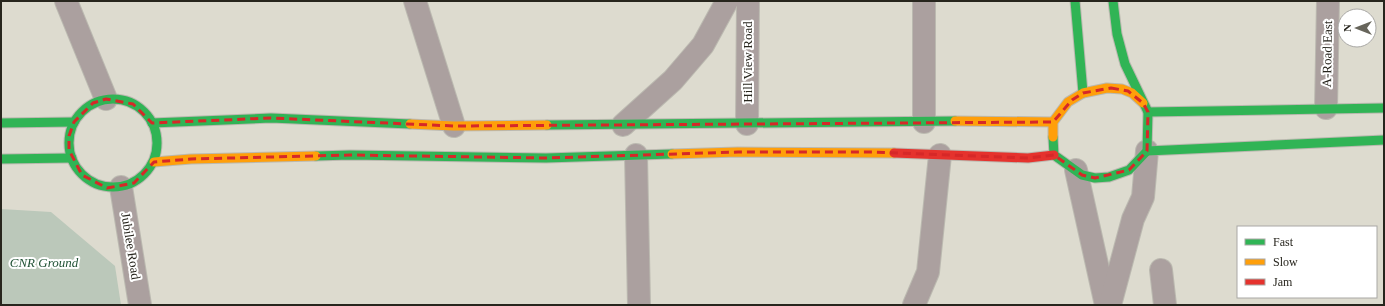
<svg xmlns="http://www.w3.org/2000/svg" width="1385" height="306" viewBox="0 0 1385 306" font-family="Georgia,serif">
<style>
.green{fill:#bbc8ba}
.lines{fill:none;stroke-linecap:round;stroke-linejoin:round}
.street-casing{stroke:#bbb9b0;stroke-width:24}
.fast-casing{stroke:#bbb9b0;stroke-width:11}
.slow-casing{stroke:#bbb9b0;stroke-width:11}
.jam-casing{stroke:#bbb9b0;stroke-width:11}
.street{stroke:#aba09f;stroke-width:22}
.fast{stroke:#30b455;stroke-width:9}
.slow{stroke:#ff9f0a;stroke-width:9}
.jam{stroke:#e5322d;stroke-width:9}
.marked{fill:none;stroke:#d62828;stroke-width:3;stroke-dasharray:8 5;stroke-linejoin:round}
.labels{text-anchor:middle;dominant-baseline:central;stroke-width:4;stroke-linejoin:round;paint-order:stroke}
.street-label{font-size:13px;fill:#27251d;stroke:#fff}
.park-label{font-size:13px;font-style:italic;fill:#205235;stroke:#fff}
</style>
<rect width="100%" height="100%" fill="#dddbcf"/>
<polygon class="green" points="1,209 51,212 115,266 121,305 1,305"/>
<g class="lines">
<defs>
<g id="street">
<polyline points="66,1 106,99"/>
<polyline points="415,1 454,126"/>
<polyline points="924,1 924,122"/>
<polyline points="1326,108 1328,1"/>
<polyline points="747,124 748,1"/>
<polyline points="623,125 673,80 703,45 727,1"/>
<polyline points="636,155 639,305"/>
<polyline points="1076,170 1106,305"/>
<polyline points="121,187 140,305"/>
<polyline points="1161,270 1165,305"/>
<polyline points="914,305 928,272 940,155"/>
<polyline points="1110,305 1133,219 1143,197 1147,151"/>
</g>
<g id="fast">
<polyline points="1075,1 1083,93"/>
<circle cx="113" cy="143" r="44"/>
<polyline points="1148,112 1384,108"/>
<polyline points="1,123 74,122"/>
<polyline points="152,123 271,118 410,124"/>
<polyline points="547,125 955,121"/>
<polyline points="1053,137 1054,155 1082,175 1095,178 1109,177 1129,170 1147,151 1148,112 1125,64 1117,34 1113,1"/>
<polyline points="1147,151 1384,140"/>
<polyline points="316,156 350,155 546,158 672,154"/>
<polyline points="1,159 72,158"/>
</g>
<g id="slow">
<polyline points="955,121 1053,122"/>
<polyline points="410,124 454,126 547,125"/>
<polyline points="1053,137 1053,122 1068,102 1083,93 1107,88 1122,89 1132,93 1143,103"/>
<polyline points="672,154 738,152 894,153"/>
<polyline points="154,162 191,159 316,156"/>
</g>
<polyline id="jam" points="894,153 1028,158 1054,155"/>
</defs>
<use href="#street" class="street-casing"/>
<use href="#fast" class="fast-casing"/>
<use href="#slow" class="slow-casing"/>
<use href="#jam" class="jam-casing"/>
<use href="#street" class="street"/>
<use href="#fast" class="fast"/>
<use href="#slow" class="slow"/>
<use href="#jam" class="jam"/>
</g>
<path class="marked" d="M1111 88 1128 91 1143 103 1148 112 1147 151 1129 170 1095 178 1082 175 1054 155 1028 158 872 152H738L546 158 350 155 191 159 154 162 134 183 107 188 82 175 69 150V136L74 122 93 103 106 99 133 104 152 123 271 118 454 126 1053 122 1072 100 1083 93Z"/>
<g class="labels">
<g class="street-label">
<text transform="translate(1327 54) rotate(-89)">A-Road East</text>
<text transform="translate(747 62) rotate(-90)">Hill View Road</text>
<text transform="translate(131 246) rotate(81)">Jubilee Road</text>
</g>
<g class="park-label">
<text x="44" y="262">CNR Ground</text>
</g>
</g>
<rect width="1385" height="306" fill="none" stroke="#27251d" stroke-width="4"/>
<rect x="1237" y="226" width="140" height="72" fill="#ffffff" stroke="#a9a8a5"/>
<rect x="1245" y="239" width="20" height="6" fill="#30b455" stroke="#a9a8a5"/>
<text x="1273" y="246" font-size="12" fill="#27251d">Fast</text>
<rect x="1245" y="259" width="20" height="6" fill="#ff9f0a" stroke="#a9a8a5"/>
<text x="1273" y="266" font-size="12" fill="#27251d">Slow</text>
<rect x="1245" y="279" width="20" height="6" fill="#e5322d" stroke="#a9a8a5"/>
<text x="1273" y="286" font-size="12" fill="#27251d">Jam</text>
<g transform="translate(1357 28) rotate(270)"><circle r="19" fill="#ffffff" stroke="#a9a8a5"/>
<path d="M0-3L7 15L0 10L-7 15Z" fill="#67655b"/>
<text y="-6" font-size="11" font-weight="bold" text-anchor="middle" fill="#27251d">N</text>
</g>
</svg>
